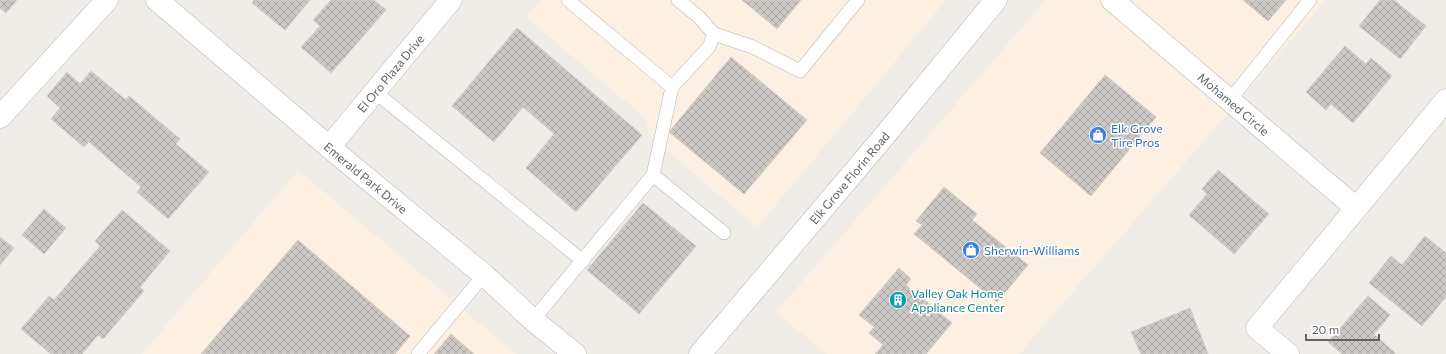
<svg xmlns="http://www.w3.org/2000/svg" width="1446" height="354" viewBox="0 0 1446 354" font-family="Commissioner,sans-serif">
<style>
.commercial{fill:#fcf0e2}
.building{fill:url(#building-cross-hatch);stroke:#d5cdc7}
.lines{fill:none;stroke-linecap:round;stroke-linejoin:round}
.lane-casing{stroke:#b3b7b9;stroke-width:14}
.street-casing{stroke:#b3b7b9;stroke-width:23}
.secondary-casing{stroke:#b2b7b9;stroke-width:23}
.lane{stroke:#fff;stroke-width:13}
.street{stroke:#fff;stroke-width:22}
.secondary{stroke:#fff;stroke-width:22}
.labels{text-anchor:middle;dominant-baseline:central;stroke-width:3;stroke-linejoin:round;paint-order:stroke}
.street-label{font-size:12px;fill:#5f6567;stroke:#fff}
.shop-label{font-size:12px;fill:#366cbe;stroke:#fff;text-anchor:start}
.culture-label{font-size:12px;fill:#0d838f;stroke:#fff;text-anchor:start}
</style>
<defs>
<pattern id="building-cross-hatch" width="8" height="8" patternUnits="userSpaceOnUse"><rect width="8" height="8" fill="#ccc8c5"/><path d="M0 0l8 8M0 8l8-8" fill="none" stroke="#a9a6a4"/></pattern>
</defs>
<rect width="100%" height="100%" fill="#f0ede8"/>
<g class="commercial">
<polygon points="541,0 946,0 757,227 652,138 645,118 526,17"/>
<polygon points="1046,0 1326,0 1019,354 826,354 776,312"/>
<polygon points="298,170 516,354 142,354"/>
</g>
<g class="building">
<polygon points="0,0 17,0 6,13 0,8"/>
<polygon points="254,0 310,0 285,30 252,3"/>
<polygon points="331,0 374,0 386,10 331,73 301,47 320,26 313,20"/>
<polygon points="742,0 801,0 777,29"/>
<polygon points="1243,0 1286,0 1268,21"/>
<polygon points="1380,0 1394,0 1426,26 1400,59 1359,26"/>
<polygon points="517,28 642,135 576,212 526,168 554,134 523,107 494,142 452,106"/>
<polygon points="1345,46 1366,64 1371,58 1392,76 1353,123 1331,104 1326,110 1306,92"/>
<polygon points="731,57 807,120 744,194 669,132"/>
<polygon points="91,71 126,100 129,96 180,139 176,144 209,172 168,219 137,192 141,187 89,142 84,147 51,119 60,108 47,96 67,72 80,84"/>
<polygon points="1105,75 1156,117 1091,196 1040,153"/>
<polygon points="1218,170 1269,214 1234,254 1189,215 1207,194 1202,189"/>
<polygon points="944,187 977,214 972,220 1028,265 997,302 914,234 922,225 916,221"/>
<polygon points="643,203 696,246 639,314 587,270"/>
<polygon points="44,209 66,228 44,254 22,235"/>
<polygon points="122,210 170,251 140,287 144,291 103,339 98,335 82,354 51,354 21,329 49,296 54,300 100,246 95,241"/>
<polygon points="1425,236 1446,253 1446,297 1422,326 1369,283 1391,256 1402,265"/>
<polygon points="0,237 14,248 0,265"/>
<polygon points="298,240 410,336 395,354 201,354"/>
<polygon points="899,268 911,279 906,285 952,323 926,354 875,354 883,345 869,333 874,327 859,315"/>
<polygon points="1368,296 1390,315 1374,334 1396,354 1342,354 1328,342"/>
<polygon points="1190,308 1208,354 1141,354 1131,332"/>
<polygon points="451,334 474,354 434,354"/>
</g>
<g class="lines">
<defs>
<g id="lane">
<polyline points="568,0 672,87"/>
<polyline points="714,34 753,47 800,71 858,0"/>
<polyline points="375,92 583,261"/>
<polyline points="1230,100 1310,0"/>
<polyline points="653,175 672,87 709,47 714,34 699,17 678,0"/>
<polyline points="533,320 653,175 724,233"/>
<polyline points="418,354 484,275"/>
</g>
<g id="street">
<path id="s1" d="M157 0 329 147 484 275 533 320 575 354"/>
<path id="s2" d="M1112 0 1356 208"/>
<polyline points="0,117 107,0"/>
<path id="s3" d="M329 147 451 0"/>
<polyline points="1288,354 1257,328 1446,100"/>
</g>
<g id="secondary">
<path id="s4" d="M700 354 881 140 996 0"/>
</g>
</defs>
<use href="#lane" class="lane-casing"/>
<use href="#street" class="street-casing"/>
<use href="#secondary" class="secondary-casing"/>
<use href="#lane" class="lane"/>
<use href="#street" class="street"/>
<use href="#secondary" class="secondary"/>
</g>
<defs>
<symbol id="shop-disc" viewBox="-11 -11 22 22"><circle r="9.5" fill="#3f7fe0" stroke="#fff"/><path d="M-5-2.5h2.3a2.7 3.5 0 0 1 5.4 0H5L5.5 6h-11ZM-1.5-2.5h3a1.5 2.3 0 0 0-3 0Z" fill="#fff"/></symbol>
<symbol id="building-disc" viewBox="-11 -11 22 22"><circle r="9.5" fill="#0f9aa8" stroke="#fff"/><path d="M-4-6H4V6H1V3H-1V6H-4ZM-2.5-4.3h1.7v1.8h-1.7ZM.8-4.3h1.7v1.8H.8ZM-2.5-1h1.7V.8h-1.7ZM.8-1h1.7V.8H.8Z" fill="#fff"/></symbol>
</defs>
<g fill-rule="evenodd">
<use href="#shop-disc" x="1088" y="125" width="20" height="20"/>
<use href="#shop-disc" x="961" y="240" width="20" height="20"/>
<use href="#building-disc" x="888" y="290" width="20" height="20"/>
</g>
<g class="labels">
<g class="street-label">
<text stroke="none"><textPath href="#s3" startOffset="96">El Oro Plaza Drive</textPath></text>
<text stroke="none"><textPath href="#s2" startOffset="160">Mohamed Circle</textPath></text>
<text stroke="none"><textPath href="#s1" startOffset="274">Emerald Park Drive</textPath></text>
<text stroke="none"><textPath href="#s4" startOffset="231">Elk Grove Florin Road</textPath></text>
</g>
<g class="shop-label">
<text x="1111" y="128">Elk Grove<tspan x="1111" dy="14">Tire Pros</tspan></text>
<text x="984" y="250">Sherwin-Williams</text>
</g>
<g class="culture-label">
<text x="911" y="293">Valley Oak Home<tspan x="911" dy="14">Appliance Center</tspan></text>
</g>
</g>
<path d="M1306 334v6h73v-6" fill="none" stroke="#5f6567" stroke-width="2"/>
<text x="1312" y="334" font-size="12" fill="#5f6567" stroke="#ffffff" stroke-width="3" paint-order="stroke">20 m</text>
</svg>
